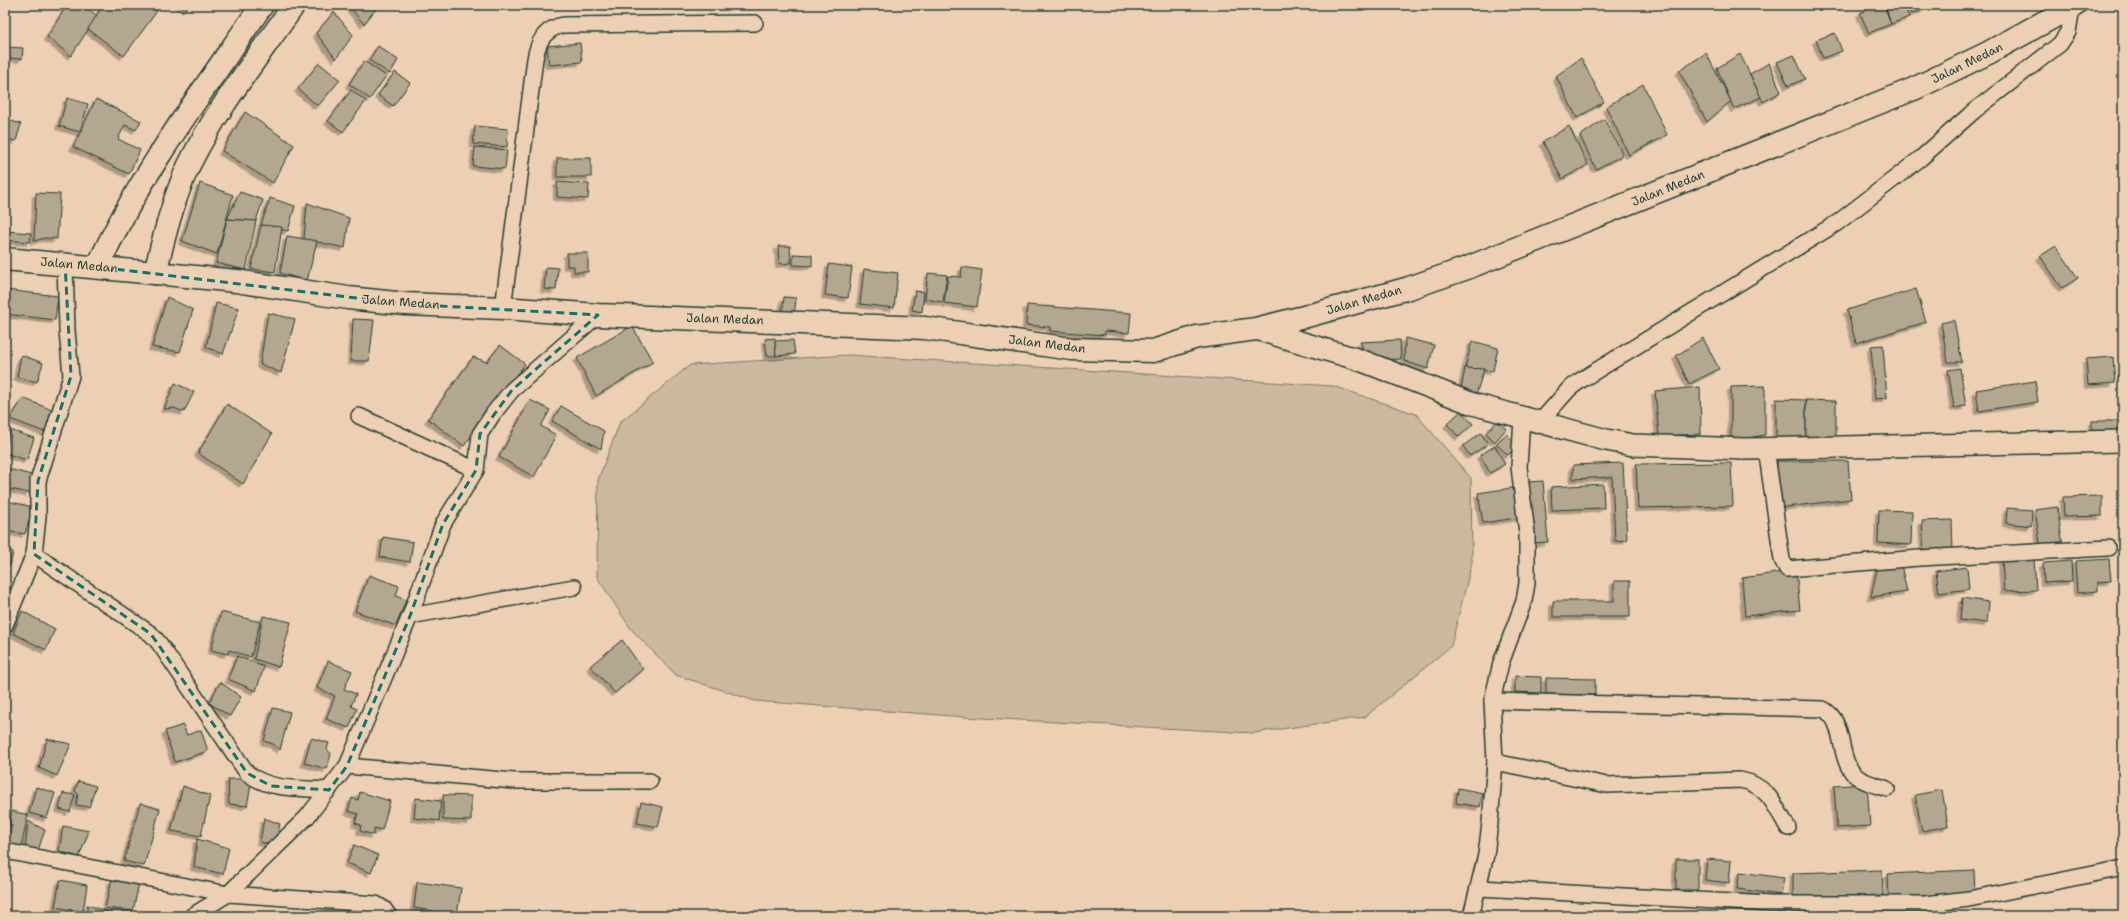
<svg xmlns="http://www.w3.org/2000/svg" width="2128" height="921" viewBox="0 0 2128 921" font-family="'Shantell Sans',sans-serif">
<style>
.green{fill:#cbb89e;stroke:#757a69}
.building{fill:#b4a790;stroke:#1f3d34;filter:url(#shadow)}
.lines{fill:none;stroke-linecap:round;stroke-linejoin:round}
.street-casing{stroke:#1f3d34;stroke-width:18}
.secondary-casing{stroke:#1f3d34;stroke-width:24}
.primary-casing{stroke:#1f3d34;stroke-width:25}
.highway-casing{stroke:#1f3d34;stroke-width:25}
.street{stroke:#edd0b3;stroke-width:15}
.secondary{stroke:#edd0b3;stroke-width:21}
.primary{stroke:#edd0b3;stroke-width:22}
.highway{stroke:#edd0b3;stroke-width:22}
.marked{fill:none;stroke:#0f766e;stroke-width:3;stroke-dasharray:8 5;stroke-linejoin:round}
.labels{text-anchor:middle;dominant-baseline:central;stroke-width:3;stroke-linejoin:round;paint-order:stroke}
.street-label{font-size:12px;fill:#1f3d34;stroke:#edd0b3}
</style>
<defs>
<filter id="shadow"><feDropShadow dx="-3.5" dy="3.5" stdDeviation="0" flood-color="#0004"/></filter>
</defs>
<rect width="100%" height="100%" fill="#edd0b3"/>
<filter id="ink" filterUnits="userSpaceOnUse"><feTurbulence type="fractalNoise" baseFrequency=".025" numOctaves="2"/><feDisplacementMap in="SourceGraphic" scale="8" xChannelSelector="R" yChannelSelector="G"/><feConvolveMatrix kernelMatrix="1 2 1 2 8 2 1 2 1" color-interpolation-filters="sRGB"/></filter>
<g filter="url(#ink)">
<polygon class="green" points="848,355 1333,386 1416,414 1471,478 1472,562 1451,646 1365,717 1253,733 965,717 755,701 676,675 631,629 597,577 598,480 620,422 690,365"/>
<g class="building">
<polygon points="67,5 84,5 97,16 71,56 47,37"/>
<polygon points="103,5 150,5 157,11 124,56 88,29"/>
<polygon points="179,5 188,5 186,9"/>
<polygon points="348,5 379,5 364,24"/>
<polygon points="1878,5 1884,5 1891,24 1869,33 1860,13"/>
<polygon points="1894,5 1904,5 1909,17 1891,24 1886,8"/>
<polygon points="1909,5 1923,5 1925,9 1912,14"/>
<polygon points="334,12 353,35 336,59 316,33"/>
<polygon points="1835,33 1842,51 1823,58 1816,40"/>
<polygon points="580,43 582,62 549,65 547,46"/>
<polygon points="378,46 398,60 390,74 369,60"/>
<polygon points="5,47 23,48 22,59 5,58"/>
<polygon points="1706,53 1731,101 1707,122 1679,71"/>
<polygon points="1740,54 1761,97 1734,109 1717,68"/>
<polygon points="1794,55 1805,79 1788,86 1777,62"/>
<polygon points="1581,58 1604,102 1577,118 1556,76"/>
<polygon points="364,61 386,76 370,99 349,84"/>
<polygon points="319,63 340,80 318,106 298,89"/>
<polygon points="1769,63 1781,92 1763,102 1750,74"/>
<polygon points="395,72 410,83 393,106 378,95"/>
<polygon points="1643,84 1667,135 1629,155 1606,107"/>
<polygon points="351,90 366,101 343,132 328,121"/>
<polygon points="67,98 88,104 80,132 59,126"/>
<polygon points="96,99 141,121 136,130 125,125 118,139 140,150 129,174 73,147"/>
<polygon points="245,112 294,145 273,183 222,151"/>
<polygon points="5,119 21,124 16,141 8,139 5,148"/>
<polygon points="1604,119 1623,155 1596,169 1580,136"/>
<polygon points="475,126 508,129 507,147 473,144"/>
<polygon points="1569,126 1588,165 1562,179 1543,142"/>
<polygon points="475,147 507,150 505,169 473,166"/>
<rect x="557" y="158" width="34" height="19"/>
<polygon points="557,182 589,184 588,199 557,197"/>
<polygon points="200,183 233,195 217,254 182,241"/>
<polygon points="240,192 263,200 256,221 227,219"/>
<polygon points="36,193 60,194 57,239 45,238 34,241"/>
<polygon points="270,198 295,206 288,231 261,225"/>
<polygon points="307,203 349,218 345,248 304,239"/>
<polygon points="227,219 256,221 246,270 216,263"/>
<polygon points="261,225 282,227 275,272 251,269"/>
<polygon points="5,231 31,233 30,242 5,240"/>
<polygon points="287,236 317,241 307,281 280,273"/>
<polygon points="778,246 790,246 791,263 779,264"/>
<polygon points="2056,246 2078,278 2062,288 2040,256"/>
<polygon points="567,253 588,253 588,272 574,272 574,266 567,266"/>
<polygon points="793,254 812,255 812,266 793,265"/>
<polygon points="829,264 852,267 848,298 825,295"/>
<polygon points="546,267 558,268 556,290 544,289"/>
<polygon points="962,267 982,270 977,307 944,303 948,276 961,277"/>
<polygon points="864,269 898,273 894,308 860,304"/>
<polygon points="928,273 947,275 943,302 925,299"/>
<polygon points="1916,289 1926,322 1856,343 1847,310"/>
<polygon points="5,290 58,296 55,320 5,314"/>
<polygon points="915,291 924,292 922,312 912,310"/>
<polygon points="167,297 193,310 180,352 152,347"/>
<polygon points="784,297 796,298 794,316 782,315"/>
<polygon points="216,303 239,308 223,354 206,347"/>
<polygon points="1027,305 1131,313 1129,333 1105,331 1105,335 1050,331 1050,327 1026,325"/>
<polygon points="268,313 295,319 281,373 260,364"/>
<polygon points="353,319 374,320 369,361 351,361"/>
<polygon points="1954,320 1962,362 1948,362 1941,323"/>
<polygon points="632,326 653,362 596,396 577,358"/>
<polygon points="775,338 776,356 767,356 765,339"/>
<polygon points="1405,338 1434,345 1428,369 1404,361"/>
<polygon points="1703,338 1719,369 1689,384 1676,356"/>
<polygon points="793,340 795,354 776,356 775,341"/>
<polygon points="1400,340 1401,359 1368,360 1360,342"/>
<polygon points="1472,341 1498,348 1493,371 1465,368"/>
<polygon points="500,345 525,364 464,446 428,419 473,357 487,362"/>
<polygon points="1883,345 1887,398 1875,399 1871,346"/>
<polygon points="21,355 43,363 37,382 17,377"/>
<polygon points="2113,357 2115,383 2088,385 2086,359"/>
<polygon points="1465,368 1484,369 1475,398 1460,395"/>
<polygon points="1960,368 1966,406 1954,408 1948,370"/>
<polygon points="2035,381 2038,402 1979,411 1976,390"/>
<polygon points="175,383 194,392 184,412 174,408 164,409"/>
<polygon points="1765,386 1765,435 1731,441 1731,387"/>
<polygon points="1700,387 1701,434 1659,436 1655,391"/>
<polygon points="23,398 59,413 50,434 10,419"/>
<polygon points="1776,399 1806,400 1806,437 1776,439"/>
<polygon points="530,400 550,410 541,426 556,435 534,477 499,457"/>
<polygon points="1806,400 1836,401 1836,437 1806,437"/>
<polygon points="227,404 272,434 243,484 198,453"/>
<polygon points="561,406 604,431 601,449 552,421"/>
<polygon points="1461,411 1473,424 1459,437 1447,424"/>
<polygon points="1497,421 1506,429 1495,442 1486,433"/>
<rect x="2092" y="421" width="27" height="17"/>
<polygon points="10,430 34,438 27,460 5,453"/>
<polygon points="1481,433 1488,444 1470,456 1463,446"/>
<polygon points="1506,434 1518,445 1508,455 1496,444"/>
<polygon points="1495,446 1505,464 1490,473 1480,455"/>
<polygon points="1777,461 1848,461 1851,499 1778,508"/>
<polygon points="1623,463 1627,540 1615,541 1612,477 1573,479 1573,465"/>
<polygon points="1731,463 1733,506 1638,508 1636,464"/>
<polygon points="5,468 35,476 29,493 5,488"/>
<polygon points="1543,481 1548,542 1533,543 1528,482"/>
<polygon points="1603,484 1604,508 1552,510 1551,487"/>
<polygon points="1518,487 1523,517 1483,523 1478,493"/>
<polygon points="2102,496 2102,516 2064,517 2063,497"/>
<polygon points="7,501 33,507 25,534 5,531"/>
<polygon points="2057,507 2063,546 2041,549 2035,510"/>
<polygon points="2007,508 2032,510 2031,526 2006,523"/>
<polygon points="1879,510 1912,511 1911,545 1878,543"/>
<polygon points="1952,520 1953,554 1924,555 1922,521"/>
<polygon points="383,537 413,542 410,562 380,557"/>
<polygon points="5,548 13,552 10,566 5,564"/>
<polygon points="2034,559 2036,590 2004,591 2002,560"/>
<polygon points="2109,559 2111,581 2098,582 2098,591 2077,593 2075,561"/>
<polygon points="2071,561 2072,581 2044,583 2043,563"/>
<polygon points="1901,565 1907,592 1871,597 1877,569"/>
<polygon points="1967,567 1969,589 1939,593 1936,571"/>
<polygon points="1796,570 1800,610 1745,616 1742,578"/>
<polygon points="369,575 399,586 396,596 406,600 396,626 355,611"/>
<polygon points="1614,581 1630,581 1630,617 1553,617 1553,601 1614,601"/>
<polygon points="1962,598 1989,602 1987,623 1960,620"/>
<polygon points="22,611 55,629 46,650 13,633"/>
<polygon points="221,612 260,622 251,657 229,650 228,654 211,650"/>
<polygon points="263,616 291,622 279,667 254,659"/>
<polygon points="622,640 643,669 615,693 590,666"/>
<polygon points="237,656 264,667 256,691 228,679"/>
<polygon points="328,661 352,671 344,689 356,694 351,706 357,709 349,728 326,719 335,696 317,688"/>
<polygon points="1515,676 1541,677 1541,693 1515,692"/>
<polygon points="1546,678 1595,679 1595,695 1546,694"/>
<polygon points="220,682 241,697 230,716 209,703"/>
<polygon points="273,708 290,712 280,750 273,744 264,741"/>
<polygon points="183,725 187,735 201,730 208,751 175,762 165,731"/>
<polygon points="311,738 329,743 327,749 331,754 327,769 304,763"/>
<polygon points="47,739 71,744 57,776 39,768"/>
<polygon points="228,779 241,779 251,785 247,806 229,804"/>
<polygon points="78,781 96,786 89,807 76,805 78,794 75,791"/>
<polygon points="1867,784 1870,826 1837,828 1834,786"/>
<polygon points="183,786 210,796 201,836 171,831"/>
<polygon points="36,787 55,793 47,818 29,813"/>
<polygon points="1458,788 1483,793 1480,807 1456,803"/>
<polygon points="1942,790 1948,826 1922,831 1915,795"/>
<polygon points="360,792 390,801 382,830 374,828 374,835 360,831 361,825 355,823 358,814 348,811 352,798 358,800"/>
<polygon points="63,793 75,795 70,812 59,809"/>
<polygon points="443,795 471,796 471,821 443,820"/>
<polygon points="416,798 441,801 439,821 414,818"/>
<polygon points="641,802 663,807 658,827 637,823"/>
<polygon points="140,803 160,809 144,866 124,861"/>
<polygon points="12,811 28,815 21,848 7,844 12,825 9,824"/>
<polygon points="264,818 280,824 275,845 260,842"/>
<polygon points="28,821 45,830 37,853 25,850"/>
<polygon points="63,826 89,831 79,857 59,851"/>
<polygon points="197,839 229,848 223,874 194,867"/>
<polygon points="354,845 378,855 371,873 347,863"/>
<rect x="1676" y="859" width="22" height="31"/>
<polygon points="1707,859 1731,861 1729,883 1705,880"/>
<polygon points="1882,870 1883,895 1793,898 1793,873"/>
<polygon points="1974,870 1975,896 1889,900 1888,874"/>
<polygon points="1740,872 1784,878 1781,895 1737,889"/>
<polygon points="112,879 139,883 133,911 105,908"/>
<polygon points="60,880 87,885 83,912 55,907"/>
<polygon points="417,882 461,888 457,915 414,908"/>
<polygon points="87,905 107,911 106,916 87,916"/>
<polygon points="1780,907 1831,909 1830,916 1780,916"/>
<polygon points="308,910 315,916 305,916"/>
</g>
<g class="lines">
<defs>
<g id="street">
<path d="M503 308 535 59C538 41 545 28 564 25L755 23"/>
<polyline points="359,416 476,470"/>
<polyline points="1540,422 1569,389 1581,380 1837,223 1921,158 1974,111 2060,44 2068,32 2072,7"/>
<polyline points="1766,448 1782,560 1787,569 1919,558 2108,548"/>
<path d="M34 554 151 634 159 643 247 773C270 791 301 788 329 790"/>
<polyline points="410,616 574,587"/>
<polyline points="5,625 34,554 38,517 38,481 71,376 67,330 65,263"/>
<path d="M1492 701 1823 709C1847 721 1836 759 1856 776 1864 783 1877 785 1887 789"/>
<path d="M1495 762 1607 785 1740 780C1768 785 1775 806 1788 828"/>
<polyline points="347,766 514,781 650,781"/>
<polyline points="5,851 228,894 376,904 384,909 389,916"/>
<polyline points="1479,888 1770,904 1925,904 1969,899 2123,868"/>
<polyline points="192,916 228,894 307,817 347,766 410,616 443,524 476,470 480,434 493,414 512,390 598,315"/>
<polyline points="1471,916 1486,855 1490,823 1495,762 1492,701 1501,663 1524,601 1527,583 1527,534 1519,467 1522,418"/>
</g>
<polyline id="secondary" points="1256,329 1360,360 1473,404 1606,440 1633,445 1745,449 2123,441"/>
<polyline id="primary" points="155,273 236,281 348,298 406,304 503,308 598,315 925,328 1072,349 1153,351 1197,337 1256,329 1300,318 1409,288 1467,268 1916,88 1988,53 2075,5"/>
<g id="highway">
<path d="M5 259 155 273C164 237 173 199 189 165 217 108 258 57 294 5"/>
<path d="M98 266C140 174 205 88 262 5"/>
</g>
</defs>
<use href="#street" class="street-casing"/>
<use href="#secondary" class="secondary-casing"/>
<use href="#primary" class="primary-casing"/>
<use href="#highway" class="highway-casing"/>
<use href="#street" class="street"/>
<use href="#secondary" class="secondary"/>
<use href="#primary" class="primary"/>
<use href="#highway" class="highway"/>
</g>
</g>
<path class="marked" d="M65 263 406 304 598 315 512 390 480 434 476 470 443 524 410 616 347 766 329 790 271 786 247 773 151 634 34 554 38 481 71 376Z"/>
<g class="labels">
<g class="street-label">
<text transform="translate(1967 63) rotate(-26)">Jalan Medan</text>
<text transform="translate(1668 188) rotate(-22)">Jalan Medan</text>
<text transform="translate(79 265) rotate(5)">Jalan Medan</text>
<text transform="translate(1364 300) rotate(-16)">Jalan Medan</text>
<text transform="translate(401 302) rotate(4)">Jalan Medan</text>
<text transform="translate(725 319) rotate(2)">Jalan Medan</text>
<text transform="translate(1047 344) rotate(7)">Jalan Medan</text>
</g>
</g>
<rect width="2128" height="921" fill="none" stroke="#edd0b3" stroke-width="20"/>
<rect x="10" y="10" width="2108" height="901" fill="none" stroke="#1f3d34" stroke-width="1.5" filter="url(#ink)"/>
</svg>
